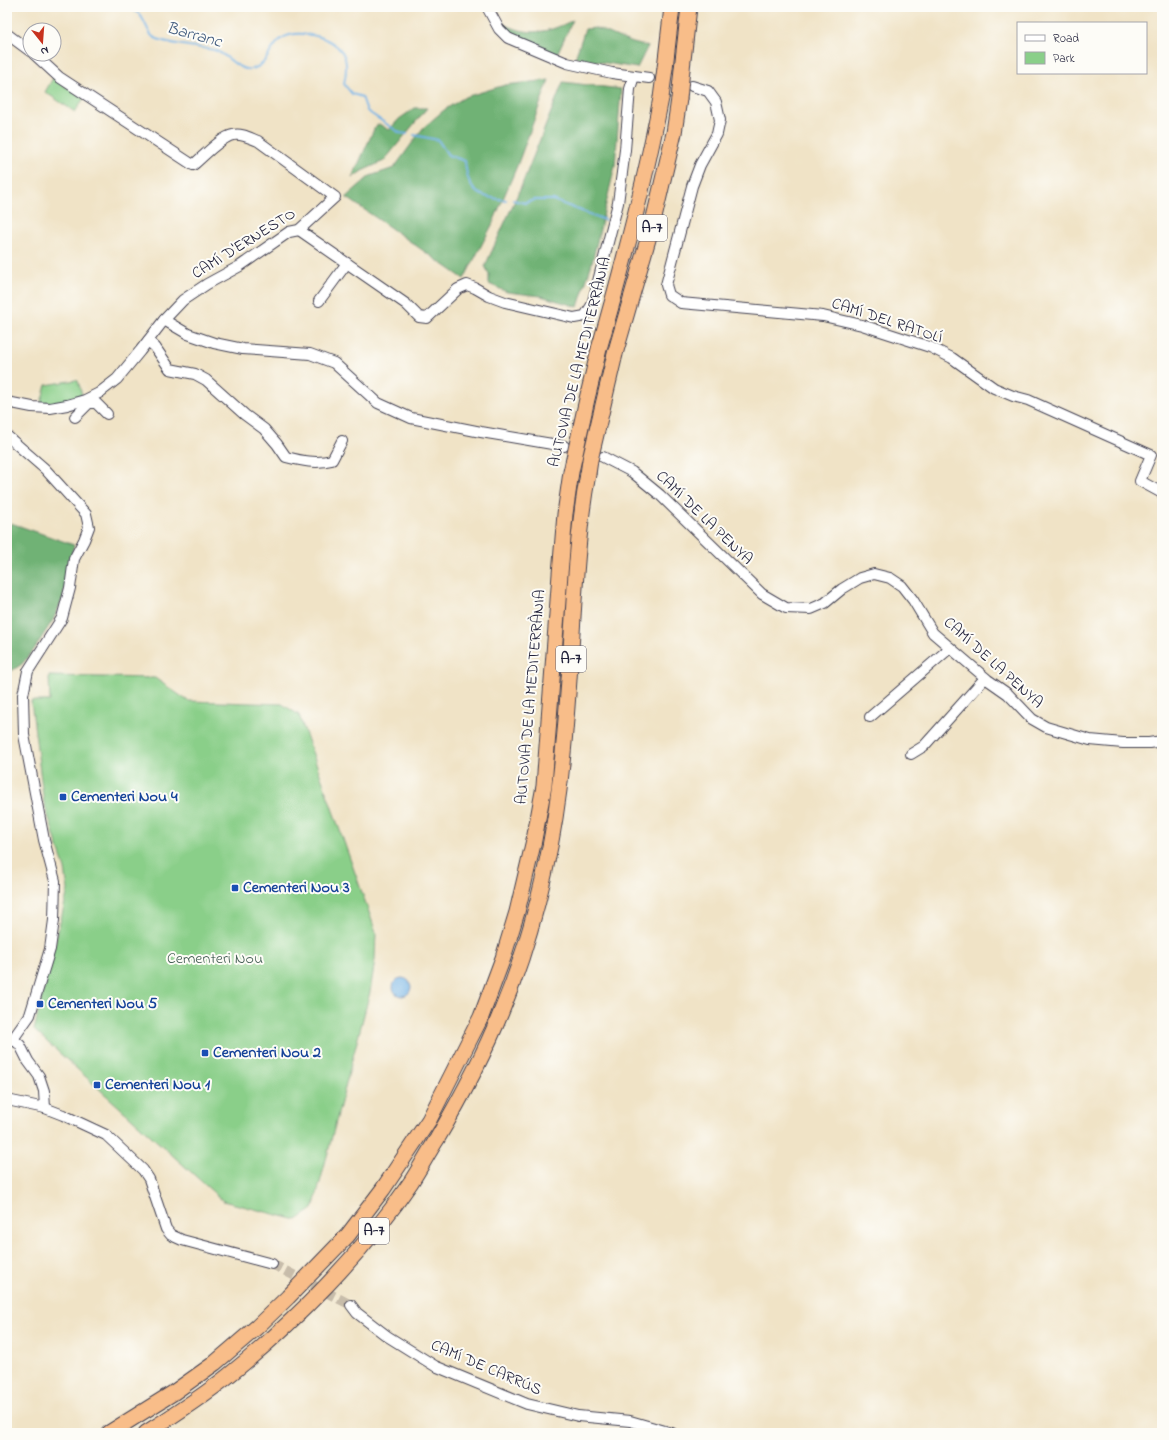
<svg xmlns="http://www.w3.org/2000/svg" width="1169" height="1440" viewBox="0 0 1169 1440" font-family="'Indie Flower',sans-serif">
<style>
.green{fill:#8acf89;stroke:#567862}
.forest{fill:#6fb275;stroke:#486a58}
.water{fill:#72b2e6;stroke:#4a6a90}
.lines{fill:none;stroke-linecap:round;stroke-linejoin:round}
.stream{stroke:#72b2e6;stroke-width:2}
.minor-tunnel{stroke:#c7bcaa;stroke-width:10;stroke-dasharray:10 5;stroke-linecap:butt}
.minor-casing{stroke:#413f50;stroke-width:12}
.highway-casing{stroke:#413f50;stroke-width:17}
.minor{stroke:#fff;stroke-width:10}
.highway{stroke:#f8bd89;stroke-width:15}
.highway-bridge-casing{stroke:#413f50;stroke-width:17;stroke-linecap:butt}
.highway-bridge{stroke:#f8bd89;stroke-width:15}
.transit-dot{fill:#1a4fb4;stroke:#fdfcf7;stroke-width:1.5}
.labels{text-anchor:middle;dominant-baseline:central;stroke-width:4;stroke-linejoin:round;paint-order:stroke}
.shield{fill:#fdfcf7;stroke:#646373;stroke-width:1}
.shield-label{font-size:15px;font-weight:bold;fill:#22223b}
.street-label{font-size:16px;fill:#22223b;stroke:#fdfcf7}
.transit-label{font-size:16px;font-weight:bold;fill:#164399;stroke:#fdfcf7;text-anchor:start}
.park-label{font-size:16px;fill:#465f56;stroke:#fdfcf7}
.water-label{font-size:17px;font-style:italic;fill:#425c7f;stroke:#fdfcf7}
</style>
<rect width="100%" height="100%" fill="#fdfcf7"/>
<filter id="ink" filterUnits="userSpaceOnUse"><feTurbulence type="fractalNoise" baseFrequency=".025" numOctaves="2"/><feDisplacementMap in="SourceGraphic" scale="8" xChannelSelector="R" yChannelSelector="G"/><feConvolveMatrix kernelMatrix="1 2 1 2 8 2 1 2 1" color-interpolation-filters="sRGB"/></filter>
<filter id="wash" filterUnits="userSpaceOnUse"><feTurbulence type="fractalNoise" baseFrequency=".012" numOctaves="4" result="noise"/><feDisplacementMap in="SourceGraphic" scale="16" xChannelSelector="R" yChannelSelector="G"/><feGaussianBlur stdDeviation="0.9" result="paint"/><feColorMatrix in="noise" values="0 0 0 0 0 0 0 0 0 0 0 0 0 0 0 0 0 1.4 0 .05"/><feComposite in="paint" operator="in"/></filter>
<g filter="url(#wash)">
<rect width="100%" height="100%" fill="#f0e3c6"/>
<g class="green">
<polygon points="53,78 84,98 75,112 45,92"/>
<polygon points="76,380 78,381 82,395 69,401 40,406 46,385"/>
<polygon points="49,676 155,678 188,701 282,704 299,715 371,918 376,933 375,960 370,992 313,1209 297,1220 223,1201 34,1030 68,890 65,869 44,803 31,701 50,701"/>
</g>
<g class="forest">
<path d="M573 20 557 54 514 37 501 28 502 23C529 37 548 33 573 20Z"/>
<path d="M596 28C614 34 628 44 648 46L637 68 575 58 585 29Z"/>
<polygon points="549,80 517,166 492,225 464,279 346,197 370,176 394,168 423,128 444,110 465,97 505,85"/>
<polygon points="563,82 621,89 615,166 592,263 578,307 541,296 507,292 489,284 489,274 485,266 521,187"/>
<polygon points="415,108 427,108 384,161 362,171 352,178 375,127 379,124 389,130 399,119"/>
<polygon points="11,523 74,545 63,598 53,620 33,651 22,664 7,674 7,528"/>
</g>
<circle class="water" cx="402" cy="987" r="9"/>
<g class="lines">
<g class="stream">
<path d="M130 7C133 10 137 12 140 15 145 21 147 30 152 36 161 44 201 47 214 50 228 54 237 71 251 69 267 67 270 47 281 39 297 28 331 36 342 52 348 60 346 75 344 84L352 94 362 97 367 111 400 133 407 134"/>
<path d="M414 135 438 140 448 155 465 161C468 192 476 197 506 200"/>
<polyline points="513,200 525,203 534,200 553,200 605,220"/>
</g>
</g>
</g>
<g filter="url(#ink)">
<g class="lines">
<polyline class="minor-tunnel" points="272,1264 351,1305"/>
<defs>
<g id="minor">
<polyline points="487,7 499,29 508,38 567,63 612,73 649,78"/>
<polyline points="7,34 30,51"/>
<polyline points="692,86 708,91 716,102 720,120 717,134 700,165 692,186 666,285 669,295 681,303 823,316 862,325 930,347 952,358 994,388 1013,396 1028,400 1151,455 1140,481 1162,493"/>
<polyline points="299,230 406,304 419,317 427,318 458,289 467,285 475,288 489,296 505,302 574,318 585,316 592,305 618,203 625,150 630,89 634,76"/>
<polyline points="319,301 347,263"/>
<polyline points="164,320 188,334 214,343 243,349 310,354 334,363 378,403 411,418 481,432 564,446"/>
<path d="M148 341 155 347 170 369 195 374 206 380 245 415 264 429 277 444 286 457C302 461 316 464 332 460L342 441"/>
<path d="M7 402 32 407 50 408 67 405 85 400 99 393 117 379 140 351 164 320 183 300 207 284 240 266 289 232 299 230 335 197 258 141C250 138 242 133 233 135 221 137 203 157 193 165L59 77 34 54"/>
<polyline points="75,417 89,403 96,403 107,414"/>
<polyline points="7,436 45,469 86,514 89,527 84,540 74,559 70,588 62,618 28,671 23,695 24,735 44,840 55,881 54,920 50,949 30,1015 13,1039 7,1044"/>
<polyline points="603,457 632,472 660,495 762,594 786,608 811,609 825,603 842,589 860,578 874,574 890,578 902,586 913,600 933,633 988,680 1008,694 1032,719 1046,727 1090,740 1123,743 1149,743 1162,741"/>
<polyline points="870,717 950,648"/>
<polyline points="911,754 924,746 985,678"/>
<polyline points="13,1039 20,1045 28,1061 39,1076 44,1091 45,1108"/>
<polyline points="7,1100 45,1108 63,1115 106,1135 143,1170 149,1179 166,1229 171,1235 182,1240 272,1264"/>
<polyline points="351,1305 357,1313 387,1336 435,1366 527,1404 578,1416 630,1421 672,1433"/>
</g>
<g id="highway">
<polyline points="665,68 672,7"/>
<polyline points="682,69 689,7"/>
<path d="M599 349C623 266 645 183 661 98"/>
<polyline points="615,354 653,222 674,133 679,99"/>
<polyline points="109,1433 173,1393 215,1363 257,1327 288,1297 348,1235 383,1189 429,1120 481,1017 503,958 517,912 534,840 544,786 560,574 565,514 571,472"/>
<path d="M146 1433C174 1415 202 1397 228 1376 295 1322 363 1253 411 1182 420 1168 428 1153 437 1139 461 1098 484 1055 502 1010 530 943 550 862 559 790 567 727 570 664 574 601 577 559 580 516 588 474"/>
</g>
</defs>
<use href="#minor" class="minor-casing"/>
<use href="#highway" class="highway-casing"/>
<use href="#minor" class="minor"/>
<use href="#highway" class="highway"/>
<defs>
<g id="highway-bridge">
<polyline points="661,98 665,68"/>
<polyline points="679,99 682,69"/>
<polyline points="571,472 587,399 599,349"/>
<polyline points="588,474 590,460 615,354"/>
</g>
</defs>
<use href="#highway-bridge" class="highway-bridge-casing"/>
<use href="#highway-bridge" class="highway-bridge"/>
</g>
</g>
<g class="transit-dot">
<rect x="59" y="793" width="8" height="8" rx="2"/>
<rect x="231" y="884" width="8" height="8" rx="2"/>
<rect x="36" y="1000" width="8" height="8" rx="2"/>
<rect x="201" y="1049" width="8" height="8" rx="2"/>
<rect x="93" y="1081" width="8" height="8" rx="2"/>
</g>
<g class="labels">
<g class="shield">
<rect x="637" y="215" width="30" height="26" rx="3"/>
<rect x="556" y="646" width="30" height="26" rx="3"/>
<rect x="359" y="1218" width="30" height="26" rx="3"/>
</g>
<g class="shield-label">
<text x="652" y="228">A-7</text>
<text x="571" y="659">A-7</text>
<text x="374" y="1231">A-7</text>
</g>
<g class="street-label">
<text transform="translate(244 244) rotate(-32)">CAMÍ D'ERNESTO</text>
<text transform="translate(887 321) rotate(18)">CAMÍ DEL RATOLÍ</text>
<text transform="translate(580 362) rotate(-76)">AUTOVIA DE LA MEDITERRÀNIA</text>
<text transform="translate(704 518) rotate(44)">CAMÍ DE LA PENYA</text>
<text transform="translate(993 663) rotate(42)">CAMÍ DE LA PENYA</text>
<text transform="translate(531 697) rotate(-85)">AUTOVIA DE LA MEDITERRÀNIA</text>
<text transform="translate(486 1368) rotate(23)">CAMÍ DE CARRÚS</text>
</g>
<g class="transit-label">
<text x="71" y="797">Cementeri Nou 4</text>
<text x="243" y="888">Cementeri Nou 3</text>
<text x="48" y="1004">Cementeri Nou 5</text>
<text x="213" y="1053">Cementeri Nou 2</text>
<text x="105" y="1085">Cementeri Nou 1</text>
</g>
<g class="park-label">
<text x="215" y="959">Cementeri Nou</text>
</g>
<g class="water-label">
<text transform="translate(194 35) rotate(15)">Barranc</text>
</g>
</g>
<rect width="1169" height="1440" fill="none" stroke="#fdfcf7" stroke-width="24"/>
<rect x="1017" y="22" width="130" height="52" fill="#fdfcf7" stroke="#a5a5ac"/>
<rect x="1025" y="35" width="20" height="6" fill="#ffffff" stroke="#a5a5ac"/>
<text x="1053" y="42" font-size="12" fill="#22223b">Road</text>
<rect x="1025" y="52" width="20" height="12" fill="#8acf89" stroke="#a5a5ac"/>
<text x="1053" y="62" font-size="12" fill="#22223b">Park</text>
<g transform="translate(42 42) rotate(163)"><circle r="19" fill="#fdfcf7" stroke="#a5a5ac"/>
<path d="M0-3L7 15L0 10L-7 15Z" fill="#c8321e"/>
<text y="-6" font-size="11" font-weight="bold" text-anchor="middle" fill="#22223b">N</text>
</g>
</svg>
